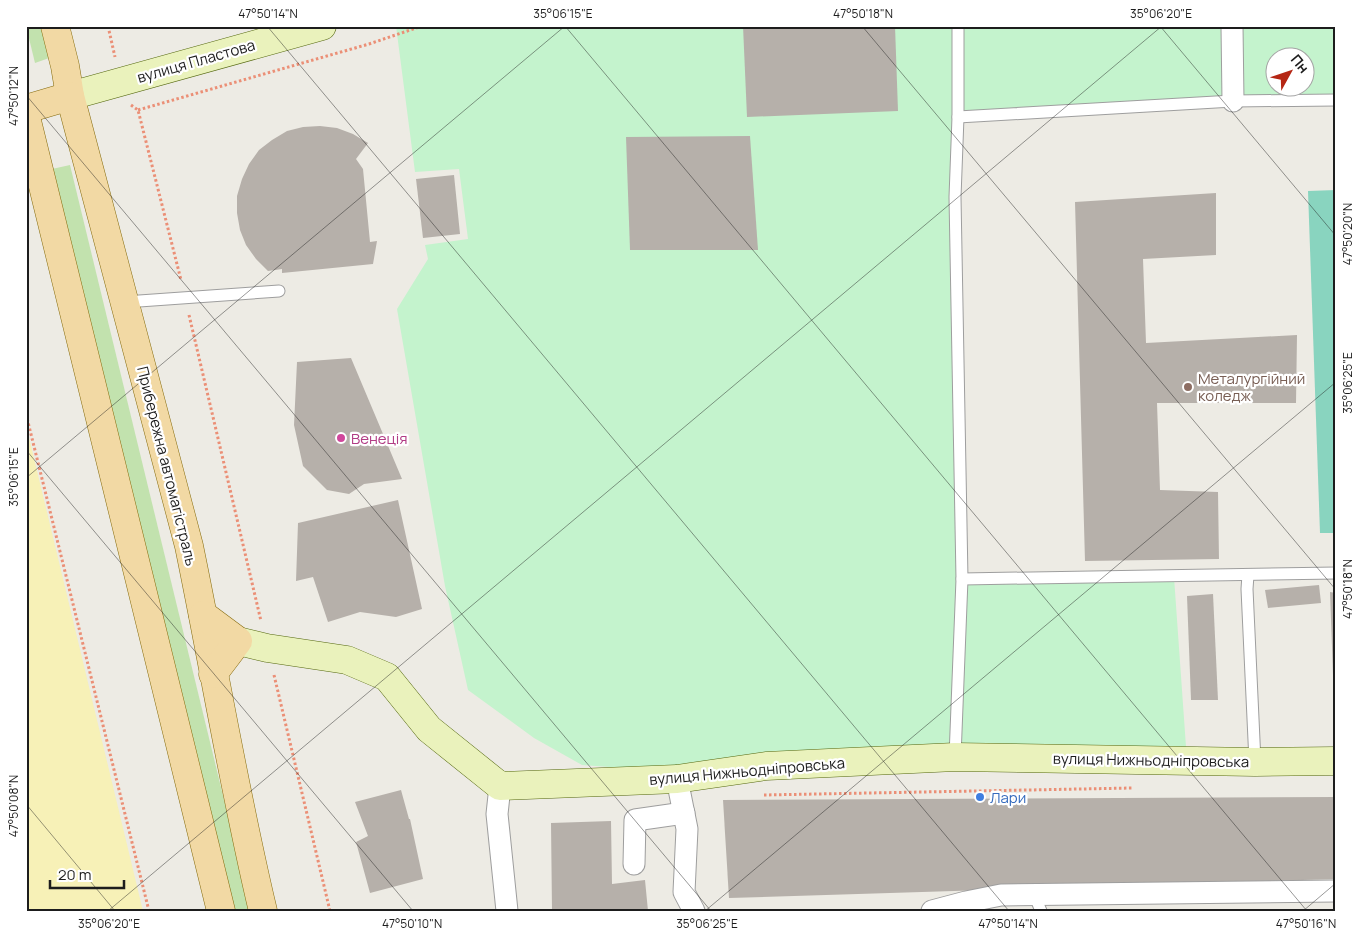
<svg xmlns="http://www.w3.org/2000/svg" width="1362" height="937" viewBox="0 0 1362 937" font-family="Manrope,sans-serif">
<style>
.grass{fill:#c2e2ae}
.sand{fill:#f7f1b7}
.park{fill:#c4f3cd;fill-rule:evenodd}
.pitch{fill:#89d4bf}
.building{fill:#b6b0aa}
.lines{fill:none;stroke-linecap:round;stroke-linejoin:round}
.lane-casing{stroke:#9e9e9e;stroke-width:13}
.street-casing{stroke:#9e9e9e;stroke-width:23}
.secondary-casing{stroke:#556810;stroke-width:29}
.primary-casing{stroke:#866c0f;stroke-width:29}
.path{stroke:#eb8f76;stroke-width:3;stroke-dasharray:2.5 2.5;stroke-linecap:butt}
.lane{stroke:#fff;stroke-width:11}
.street{stroke:#fff;stroke-width:21}
.secondary{stroke:#eaf2bc;stroke-width:28}
.primary{stroke:#f2d9a4;stroke-width:28}
.ticks{fill:none;stroke:#1d1d1d;stroke-width:1;stroke-opacity:0.45}
.education-dot{fill:#8d6e63;stroke:#fff;stroke-width:2}
.hotel-dot{fill:#d1479c;stroke:#fff;stroke-width:2}
.shop-dot{fill:#3f7fe0;stroke:#fff;stroke-width:2}
.labels{text-anchor:middle;dominant-baseline:central;stroke-width:4.5;stroke-linejoin:round;paint-order:stroke}
.street-label{font-size:15px;fill:#1d1d1d;stroke:#fff}
.education-label{font-size:15px;fill:#785e54;stroke:#fff;text-anchor:start}
.hotel-label{font-size:15px;fill:#b23c85;stroke:#fff;text-anchor:start}
.shop-label{font-size:15px;fill:#366cbe;stroke:#fff;text-anchor:start}
.neatline{fill:none;stroke:#1d1d1d;stroke-width:2}
.ticks-label{font-size:12px;text-anchor:middle;fill:#1d1d1d}
</style>
<rect width="100%" height="100%" fill="#edebe4"/>
<g class="grass">
<polygon points="26,26 44,26 52,57 35,63"/>
<polygon points="70,165 251,911 232,911 52,169"/>
</g>
<polygon class="sand" points="26,425 143,911 26,911"/>
<path class="park" d="M396 26H1336V100L958 117 962 579 1174 577 1187 761 678 772 582 765 534 738 468 690 445 586 397 309 428 259 425 245 468 239 459 169 415 172ZM1274 58H1304V88H1274Z"/>
<polygon class="pitch" points="1336,190 1336,533 1320,533 1308,191"/>
<g class="building">
<polygon points="743,26 895,26 898,111 747,117"/>
<polygon points="320,126 337,128 353,134 368,143 356,159 363,169 370,242 377,241 373,264 282,273 282,269 268,271 256,259 246,245 240,230 237,213 237,196 242,179 249,164 259,150 272,140 287,131 303,127"/>
<polygon points="750,136 758,250 630,250 626,137"/>
<polygon points="454,175 460,234 423,238 416,179"/>
<polygon points="1216,193 1216,255 1143,259 1146,343 1297,335 1296,403 1157,403 1160,490 1218,492 1219,559 1085,561 1075,202"/>
<polygon points="351,358 402,479 364,484 349,494 327,490 303,466 294,425 297,362"/>
<polygon points="398,500 422,609 396,617 360,612 328,622 313,577 296,581 298,523"/>
<polygon points="1319,585 1321,603 1268,608 1265,590"/>
<polygon points="1330,592 1336,593 1336,703 1334,703"/>
<polygon points="1213,594 1218,700 1191,700 1187,596"/>
<polygon points="401,790 409,819 410,819 423,879 370,893 356,842 368,836 355,802"/>
<polygon points="1336,797 1336,879 729,898 723,800"/>
<polygon points="611,821 612,884 645,880 648,911 552,911 551,823"/>
</g>
<g class="lines">
<defs>
<g id="lane">
<polyline points="958,117 1233,101 1336,100"/>
<polyline points="125,302 279,291"/>
<polyline points="1248,575 1247,589 1255,762"/>
<polyline points="962,579 1336,573"/>
<polyline points="955,757 962,579 955,197 958,117 958,26"/>
<polyline points="1034,894 1041,911"/>
</g>
<g id="street">
<polyline points="1232,26 1233,101"/>
<polyline points="677,779 687,829 684,892 694,911"/>
<polyline points="500,786 497,814 507,911"/>
<polyline points="634,864 635,820 684,813"/>
<polyline points="932,911 966,902 1001,895 1336,891"/>
</g>
<g id="secondary">
<polyline points="70,96 322,26"/>
<polyline points="238,641 267,648 347,660 387,677 429,729 500,786 677,779 766,766 955,757 1255,762 1336,761"/>
</g>
<g id="primary">
<path d="M55 26 65 66 70 96 189 546C214 667 234 790 263 911"/>
<polyline points="26,109 70,96"/>
<polyline points="26,117 221,911"/>
<polyline points="203,615 238,641 213,674"/>
</g>
</defs>
<use href="#lane" class="lane-casing"/>
<use href="#street" class="street-casing"/>
<use href="#secondary" class="secondary-casing"/>
<use href="#primary" class="primary-casing"/>
<g class="path">
<polyline points="108,26 115,57"/>
<polyline points="131,105 138,110 181,280"/>
<polyline points="138,110 369,44 422,26"/>
<polyline points="189,315 261,621"/>
<polyline points="26,414 149,911"/>
<polyline points="274,675 330,911"/>
<polyline points="764,795 1133,788"/>
</g>
<use href="#lane" class="lane"/>
<use href="#street" class="street"/>
<use href="#secondary" class="secondary"/>
<use href="#primary" class="primary"/>
</g>
<path class="ticks" d="M267 26 1009 911M565 26 1307 911M862 26 1336 590M1160 26 1336 236M26 95 711 911M26 450 413 911M26 478 565 26M26 804 115 911M108 911 1162 26M705 911 1336 382M1303 911 1336 883"/>
<circle class="education-dot" cx="1188" cy="387" r="5"/>
<circle class="hotel-dot" cx="341" cy="438" r="5"/>
<circle class="shop-dot" cx="980" cy="797" r="5"/>
<g class="labels">
<g class="street-label">
<text transform="translate(196 61) rotate(-16)">вулиця Пластова</text>
<text transform="translate(167 466) rotate(76)">Прибережна автомагістраль</text>
<text transform="translate(1151 760) rotate(1)">вулиця Нижньодніпровська</text>
<text transform="translate(747 771) rotate(-5)">вулиця Нижньодніпровська</text>
</g>
<g class="education-label">
<text x="1198" y="378">Металургійний<tspan x="1198" dy="17">коледж</tspan></text>
</g>
<g class="hotel-label">
<text x="351" y="438">Венеція</text>
</g>
<g class="shop-label">
<text x="990" y="797">Лари</text>
</g>
</g>
<rect width="1362" height="937" fill="none" stroke="#ffffff" stroke-width="55"/>
<g transform="translate(1290 72) rotate(50)"><circle r="24" fill="#ffffff" stroke="#a5a5a5"/>
<path d="M0-4L9 19L0 12L-9 19Z" fill="#b52614"/>
<text y="-8" font-size="14" font-weight="bold" text-anchor="middle" fill="#1d1d1d">Пн</text>
</g>
<path d="M50 880v8h74v-8" fill="none" stroke="#1d1d1d" stroke-width="2.5"/>
<text x="58" y="880" font-size="15" fill="#1d1d1d" stroke="#ffffff" stroke-width="4" paint-order="stroke">20 m</text>
<rect x="28" y="28" width="1306" height="882" class="neatline"/>
<g class="ticks-label">
<text x="268" y="18">47°50'14"N</text>
<text x="563" y="18">35°06'15"E</text>
<text x="863" y="18">47°50'18"N</text>
<text x="1161" y="18">35°06'20"E</text>
<text transform="translate(14 96) rotate(-90)" y="4">47°50'12"N</text>
<text transform="translate(1348 234) rotate(-90)" y="4">47°50'20"N</text>
<text transform="translate(1348 383) rotate(-90)" y="4">35°06'25"E</text>
<text transform="translate(14 477) rotate(-90)" y="4">35°06'15"E</text>
<text transform="translate(1348 589) rotate(-90)" y="4">47°50'18"N</text>
<text transform="translate(14 806) rotate(-90)" y="4">47°50'08"N</text>
<text x="109" y="928">35°06'20"E</text>
<text x="412" y="928">47°50'10"N</text>
<text x="707" y="928">35°06'25"E</text>
<text x="1008" y="928">47°50'14"N</text>
<text x="1306" y="928">47°50'16"N</text>
</g>
</svg>
